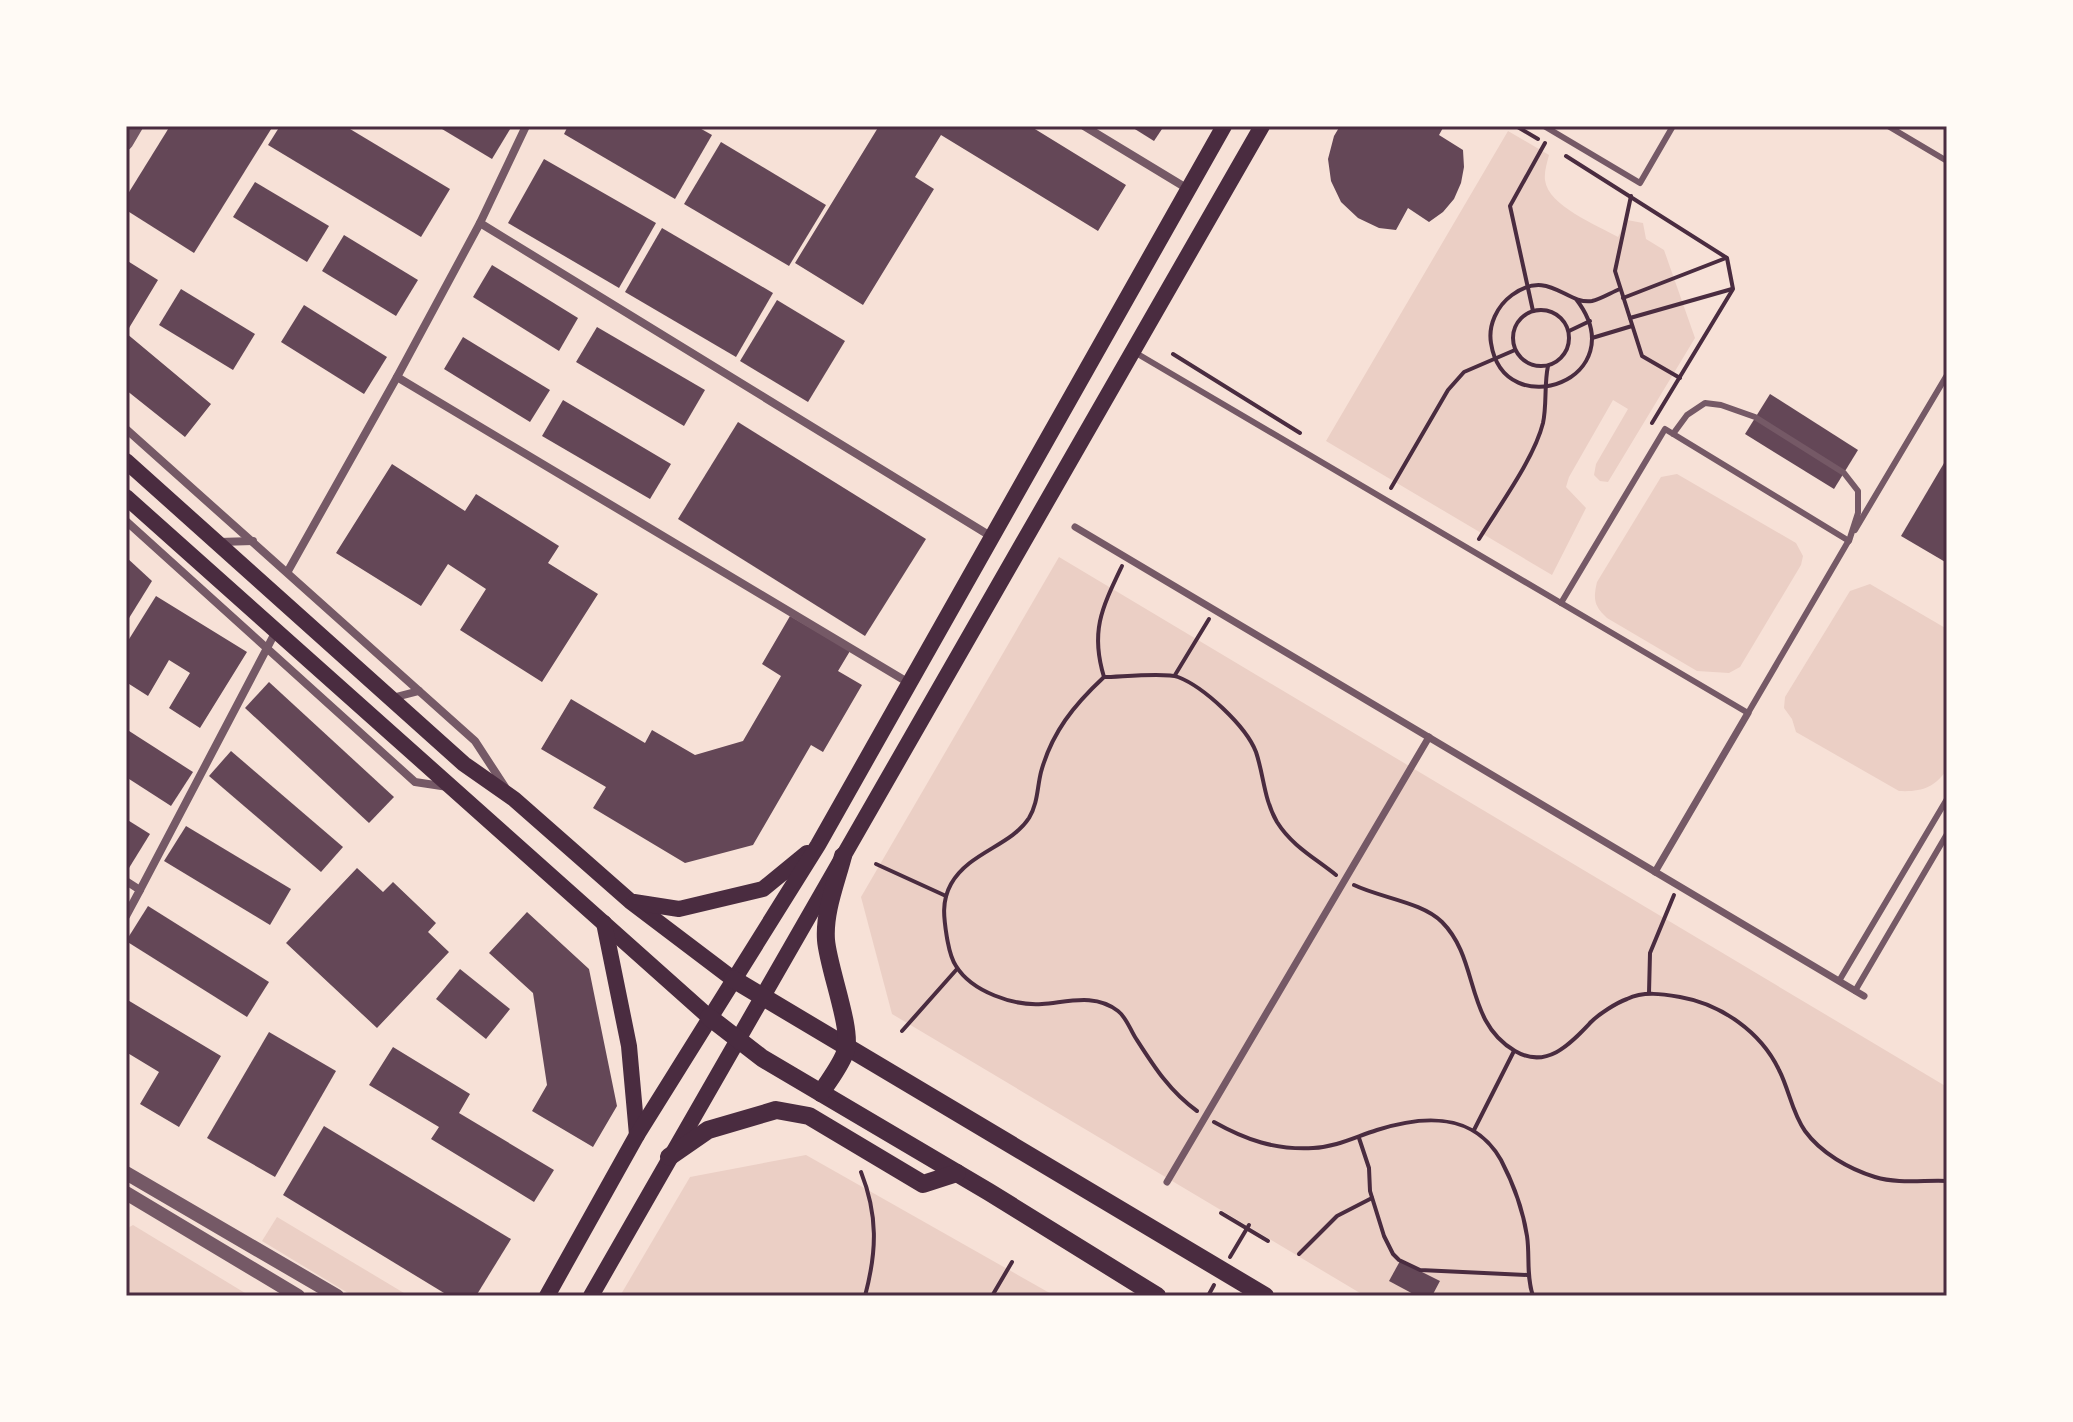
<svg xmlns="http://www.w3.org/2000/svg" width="2073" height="1422" viewBox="0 0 2073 1422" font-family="'Noto Sans',sans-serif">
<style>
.green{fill:#ebcfc5}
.building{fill:#644757}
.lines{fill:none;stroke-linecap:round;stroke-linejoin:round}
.path{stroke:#4a2c40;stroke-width:4}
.service{stroke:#755966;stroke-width:6}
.pedestrian{stroke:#755966;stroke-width:7}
.minor{stroke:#755966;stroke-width:8}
.tertiary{stroke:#755966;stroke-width:14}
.secondary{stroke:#4a2c40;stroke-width:16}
.primary{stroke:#4a2c40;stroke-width:18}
.neatline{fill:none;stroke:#4a2c40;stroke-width:3}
</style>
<rect width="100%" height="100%" fill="#f7e1d7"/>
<g class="green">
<path d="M1508 131 1549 155C1547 163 1544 172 1545 180 1548 206 1597 225 1618 237L1627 220 1643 223 1646 239 1664 250 1695 338 1608 482 1600 481 1594 475 1596 464 1628 409 1613 400 1569 477 1566 487 1586 508 1552 575 1326 441Z"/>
<path d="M1677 474 1796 543 1803 556 1801 565 1740 667 1729 673 1697 671 1607 618C1594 606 1593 599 1597 582L1661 477Z"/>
<polygon points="1059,557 1947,1087 1947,1296 1365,1296 892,1014 861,897"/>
<path d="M1870 584 1947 629V769C1935 788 1921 792 1899 791L1796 732 1792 719 1784 708 1785 697 1850 591Z"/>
<polygon points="806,1155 1055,1296 620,1296 690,1177"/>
<polygon points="277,1217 409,1296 353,1296 262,1241"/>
<polygon points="133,1225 250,1296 126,1296 126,1229"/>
</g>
<g class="building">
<polygon points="170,126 273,126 194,253 126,210 126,197"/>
<polygon points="280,126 345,126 450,189 421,237 268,145"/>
<polygon points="437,126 512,126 492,159"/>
<polygon points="568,126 696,126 712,135 675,199 564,134"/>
<polygon points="879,126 1030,126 1126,185 1098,231 941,135 915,177 934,189 863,305 795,263"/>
<polygon points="1130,126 1164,126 1154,141"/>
<polygon points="1340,126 1444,126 1439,135 1463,150 1464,167 1461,183 1454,199 1443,212 1429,222 1408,208 1396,230 1379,228 1358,218 1341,202 1331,181 1328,159 1334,136"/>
<polygon points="721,142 826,205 789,266 684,204"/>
<polygon points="544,159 656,223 619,288 508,223"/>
<polygon points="255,182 329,226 307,262 233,217"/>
<polygon points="662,228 773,293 736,357 625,292"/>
<polygon points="344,235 418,280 396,316 322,271"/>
<polygon points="126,260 158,280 126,333 211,404 185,437 126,390"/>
<polygon points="492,265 578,318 559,351 473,297"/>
<polygon points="181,289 255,334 233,370 159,325"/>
<polygon points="777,300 845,341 808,402 740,361"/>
<polygon points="304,305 387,357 364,394 281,342"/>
<polygon points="597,327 705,390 684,426 576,362"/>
<polygon points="463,337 550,390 530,422 444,369"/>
<polygon points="1770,394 1858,450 1834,489 1745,434"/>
<polygon points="563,400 671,464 650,499 542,436"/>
<polygon points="738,422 926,539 865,636 678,519"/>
<polygon points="1947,458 1947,563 1901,536"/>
<polygon points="392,464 465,511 476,494 559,546 548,563 598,594 542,682 460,630 486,589 448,564 421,606 336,553"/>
<polygon points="126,557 152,581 126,623"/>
<polygon points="156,596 247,652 200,728 169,708 190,673 169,660 148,696 126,682 126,644"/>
<polygon points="790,616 850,651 838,671 862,685 823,752 811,745 753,845 685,863 593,808 606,787 541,749 571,699 645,743 652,730 695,755 743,741 781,676 762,664"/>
<polygon points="269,682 394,797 369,823 245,708"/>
<polygon points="126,729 193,772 171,806 126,777"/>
<polygon points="231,751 343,847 321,872 209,776"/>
<polygon points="126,819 150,834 129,868 126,866"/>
<polygon points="186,826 291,889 270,925 164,861"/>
<polygon points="357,868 383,892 393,882 436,923 428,932 449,952 377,1028 286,943"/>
<polygon points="148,906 269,982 247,1017 126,941"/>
<polygon points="527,912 589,969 617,1106 593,1147 532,1111 547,1085 533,993 489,953"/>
<polygon points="460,969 510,1009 486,1039 436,999"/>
<polygon points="126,999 221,1056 179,1127 140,1104 159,1072 126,1052"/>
<polygon points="269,1032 336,1071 275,1177 207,1138"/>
<polygon points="393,1047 470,1094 459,1113 554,1170 534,1202 431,1139 439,1127 369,1085"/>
<polygon points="324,1126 511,1239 476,1296 449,1296 283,1195"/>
<polygon points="1400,1261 1440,1281 1432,1296 1417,1296 1389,1281"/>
</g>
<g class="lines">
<g class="path">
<polyline points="1516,126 1538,139"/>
<polyline points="1566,156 1727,258 1733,289 1652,423"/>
<polyline points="1631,196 1615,271 1642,356 1680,378"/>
<polyline points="1623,298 1726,258"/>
<path d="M1576 299C1637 378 1504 427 1491 343 1488 325 1497 306 1512 295 1549 268 1566 305 1592 301 1601 299 1612 292 1620 289"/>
<circle cx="1541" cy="338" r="28"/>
<polyline points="1533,311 1510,206 1545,143"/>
<polyline points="1630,318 1732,289"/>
<polyline points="1569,331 1590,321"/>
<polyline points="1592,338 1632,326"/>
<polyline points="1173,354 1300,433"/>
<polyline points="1391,488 1448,390 1464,372 1515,350"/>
<path d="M1479 539C1499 506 1534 459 1543 423 1547 405 1544 384 1548 366"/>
<polyline points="1175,675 1209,619"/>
<path d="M1104 677C1090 631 1102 608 1122 566"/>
<polyline points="876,864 946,896"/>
<path d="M1354 885C1381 898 1422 902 1442 922 1480 960 1464 1021 1515 1051 1547 1070 1571 1043 1591 1022 1599 1014 1616 1003 1627 999 1644 991 1662 994 1680 997 1721 1004 1761 1032 1779 1070 1789 1089 1792 1113 1805 1131 1821 1153 1849 1169 1875 1177 1898 1184 1923 1180 1947 1181"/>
<polyline points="1649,993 1650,953 1674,895"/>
<polyline points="902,1031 957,969"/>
<path d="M1197 1111C1169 1091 1153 1065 1135 1037 1130 1029 1126 1017 1118 1011 1095 993 1068 1002 1042 1004 1014 1006 972 992 956 966 950 957 949 948 947 938 944 919 941 902 951 884 969 852 1011 846 1029 818 1038 803 1037 788 1041 772 1052 732 1074 705 1104 677 1119 677 1166 672 1178 677 1204 687 1246 726 1256 752 1264 776 1264 800 1277 822 1292 846 1315 858 1336 875"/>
<path d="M1214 1122C1246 1140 1275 1150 1313 1148 1336 1147 1355 1137 1377 1130 1424 1115 1474 1112 1501 1160 1513 1183 1523 1210 1527 1236 1530 1256 1526 1276 1533 1296"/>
<polyline points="1474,1130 1514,1051"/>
<polyline points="1359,1138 1369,1168 1370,1191 1384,1236 1393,1254 1399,1260 1420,1270 1527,1275"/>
<path d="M861 1172C878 1215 877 1251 865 1296"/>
<polyline points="1221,1213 1268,1241"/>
<polyline points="1299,1254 1337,1216 1372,1198"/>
<polyline points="1230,1257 1249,1225"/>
<polyline points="992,1296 1012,1262"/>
<polyline points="1208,1296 1214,1285"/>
</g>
<g class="service">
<polyline points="1544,126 1640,183 1673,126"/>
<polyline points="1888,126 1947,161"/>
<polyline points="1136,353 1561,603 1665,429 1849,541 1858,513 1858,491 1844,473 1755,417 1721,405 1705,403 1687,415 1673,434"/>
<polyline points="1855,530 1947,375"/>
<polyline points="1561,603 1748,713 1849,540"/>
<polyline points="1839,981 1947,799"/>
<polyline points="1855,991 1947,834"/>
</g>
<g class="pedestrian">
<polyline points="1075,527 1864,996"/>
<polyline points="1655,872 1748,713"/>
<polyline points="1167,1182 1429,737"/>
</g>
<g class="minor">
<polyline points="1084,126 1188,189"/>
<polyline points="480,223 526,126"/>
<polyline points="397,377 909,683"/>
<polyline points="126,429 475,741 505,787"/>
<polyline points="126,521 415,782 448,787"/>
<polyline points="219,542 253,541"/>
<polyline points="288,571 397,377 480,223 992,537"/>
<polyline points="392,698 419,691"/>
<polyline points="126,881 140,890 126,916"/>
<polyline points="140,890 276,631"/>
</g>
<g class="tertiary">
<polyline points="126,143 136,126"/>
<polyline points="126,1173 337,1296"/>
<polyline points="126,1193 298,1296"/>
</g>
<g class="secondary">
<polyline points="126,461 464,764 514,799 630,901 733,979"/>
<polyline points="126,497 709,1017"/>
<polyline points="634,902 679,909 763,889 807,853"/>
<polyline points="604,923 629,1046 637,1135"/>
<polyline points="547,1296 637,1135 818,845 1224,126"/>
<polyline points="591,1296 1262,126"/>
</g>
<g class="primary">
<polyline points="733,979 1265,1296"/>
<polyline points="709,1017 762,1058 989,1192 1157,1296"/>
<path d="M821 1093C829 1080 842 1064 846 1050 852 1028 828 967 826 940 824 912 836 883 843 856"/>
<polyline points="669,1157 708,1130 776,1110 809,1116 923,1184 957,1173"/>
</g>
</g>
<rect width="2073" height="1422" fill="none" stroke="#fffaf5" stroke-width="256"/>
<rect x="128" y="128" width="1817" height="1166" class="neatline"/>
</svg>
